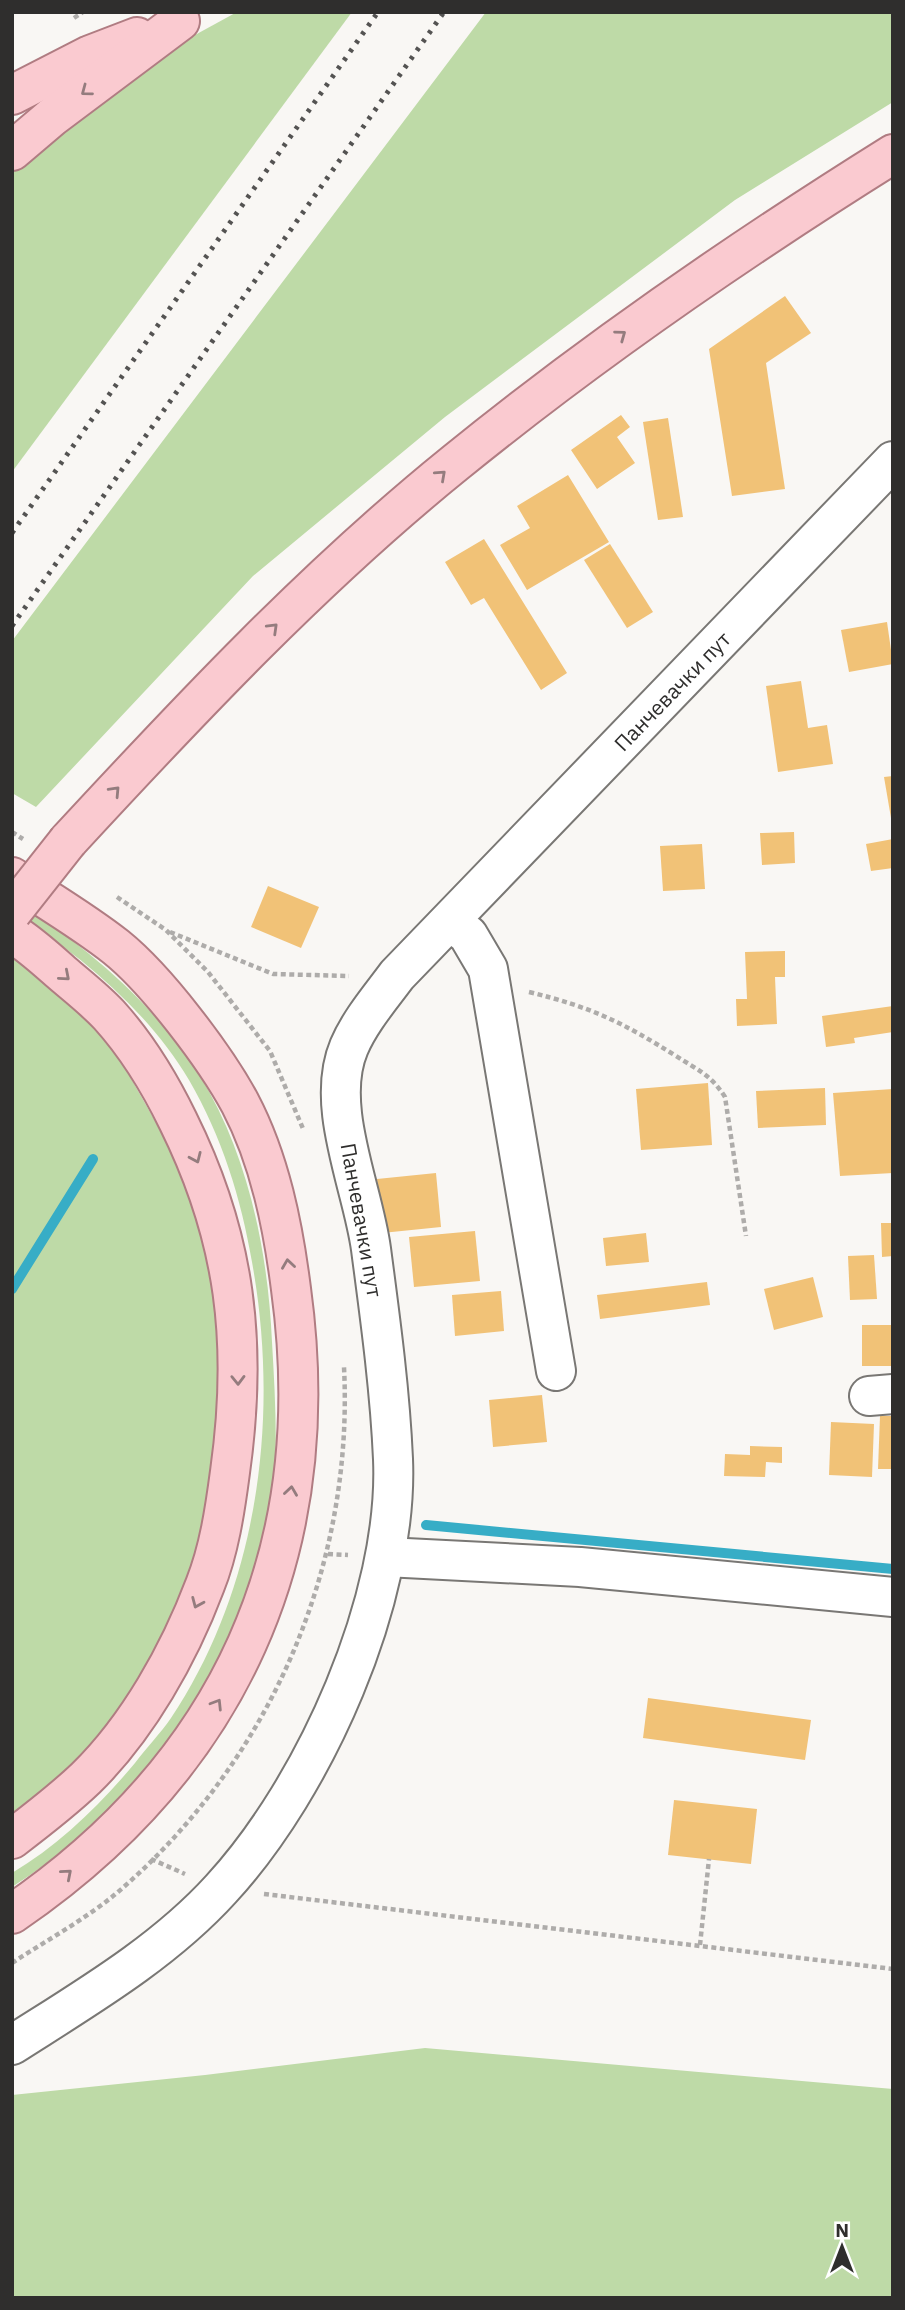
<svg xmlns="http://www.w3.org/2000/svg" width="905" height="2310" viewBox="0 0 905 2310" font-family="'IBM Plex Sans',sans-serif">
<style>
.green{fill:#bedaa7}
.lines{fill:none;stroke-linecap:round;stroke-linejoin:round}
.stream{stroke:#37adc6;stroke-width:10}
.building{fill:#f1c277}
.minor-casing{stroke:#797774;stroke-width:42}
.primary-casing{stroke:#b07c82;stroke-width:42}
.path{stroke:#aeacaa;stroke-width:4.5;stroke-dasharray:5 3.5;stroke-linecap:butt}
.minor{stroke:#fff;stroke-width:38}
.primary{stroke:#facad0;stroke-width:38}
.rail{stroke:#545352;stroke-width:5;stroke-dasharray:3.5 7;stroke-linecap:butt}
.primary-bridge-casing{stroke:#b07c82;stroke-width:42;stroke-linecap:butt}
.primary-bridge{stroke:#facad0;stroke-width:38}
.oneway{stroke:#947c7e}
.labels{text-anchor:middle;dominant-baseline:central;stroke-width:7;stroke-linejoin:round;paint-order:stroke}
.street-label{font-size:21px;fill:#2f2e2d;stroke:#fff}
</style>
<rect width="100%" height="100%" fill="#f9f7f4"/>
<g class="green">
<polygon points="237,12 352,12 12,472 12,161 173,47"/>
<polygon points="486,12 893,12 893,102 735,200 445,417 253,576 36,807 12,793 12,641"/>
<path d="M12 898C83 944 155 1003 200 1076 248 1154 268 1251 272 1342 276 1410 280 1481 266 1548 259 1581 243 1612 228 1641 177 1741 108 1826 12 1887V1873C59 1845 100 1805 135 1763 146 1748 160 1734 171 1718 259 1586 280 1416 252 1262 241 1198 222 1137 189 1080 148 1011 80 954 12 912Z"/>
<polygon points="12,950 98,1029 124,1066 180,1165 202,1222 214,1277 222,1382 213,1472 193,1568 165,1644 116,1717 79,1763 12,1820"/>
<polygon points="425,2048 893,2089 893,2298 12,2298 12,2095 205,2075"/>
</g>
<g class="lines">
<g class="stream">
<polyline points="12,1289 93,1159"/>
<polyline points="426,1525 893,1569"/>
</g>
</g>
<g class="building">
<polygon points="785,296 811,333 766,363 785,489 732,496 709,349"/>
<polygon points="621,415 630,427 617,437 635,463 597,489 571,450"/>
<polygon points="668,418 683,517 658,520 643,422"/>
<polygon points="568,475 609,542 527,590 500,545 530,528 517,506"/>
<polygon points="484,539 567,673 541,690 484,598 471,605 445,562"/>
<polygon points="610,544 653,612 627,628 584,560"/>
<polygon points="887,622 893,664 849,672 841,630"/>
<polygon points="801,681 808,728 827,725 833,764 778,772 766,686"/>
<polygon points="893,776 893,818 891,818 884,777"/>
<polygon points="794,832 795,863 762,865 760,833"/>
<polygon points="893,839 893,868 871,871 866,844"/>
<polygon points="702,844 705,889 663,891 660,846"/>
<polygon points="268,886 319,907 301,948 251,927"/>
<polygon points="785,951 785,977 775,977 777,1024 737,1026 736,999 747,999 745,952"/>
<polygon points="893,1006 893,1032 854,1038 855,1043 826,1047 822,1016"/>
<polygon points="708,1083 712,1145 641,1150 636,1089"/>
<polygon points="825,1088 826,1125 758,1128 756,1091"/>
<polygon points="893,1089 893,1173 840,1176 833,1093"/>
<polygon points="436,1173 441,1227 382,1233 377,1179"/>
<polygon points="881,1223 893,1223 893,1256 882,1257"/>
<polygon points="475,1231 480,1281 414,1287 409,1237"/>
<polygon points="646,1233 649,1262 606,1266 603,1238"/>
<polygon points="874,1255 877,1299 850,1300 848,1256"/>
<polygon points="813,1277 823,1317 774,1330 764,1289"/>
<polygon points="707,1282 710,1305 600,1319 597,1295"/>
<polygon points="501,1291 504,1331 455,1336 452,1295"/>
<rect x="862" y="1325" width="31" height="41"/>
<polygon points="542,1395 547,1442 493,1447 489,1400"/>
<polygon points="880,1416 893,1416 893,1469 878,1469"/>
<polygon points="831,1422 874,1424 872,1477 829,1475"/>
<polygon points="750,1446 782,1447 782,1463 766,1462 765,1477 724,1476 725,1454 750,1455"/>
<polygon points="648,1698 811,1720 805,1760 643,1738"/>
<polygon points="674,1800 757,1809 751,1864 668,1855"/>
</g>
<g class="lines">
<defs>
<g id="minor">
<polyline points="451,922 468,935 488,969 556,1371"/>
<polyline points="869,1396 893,1394"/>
<polyline points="386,1557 580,1567 893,1597"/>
<path d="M12 2045C84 1999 163 1953 221 1889 315 1787 399 1599 393 1459 390 1390 380 1317 371 1249 363 1188 324 1106 349 1047 360 1021 380 998 397 975L893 461"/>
</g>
<g id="primary">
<polyline points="12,95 90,55 137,37"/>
<polyline points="12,151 52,117 180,21"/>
<path d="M68 841C190 709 315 576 455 463 594 350 741 249 893 154"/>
<path d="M12 877C47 900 83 921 116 947 157 980 215 1057 240 1103 270 1160 283 1226 291 1289 327 1552 230 1765 12 1914"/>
<path d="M12 933C30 944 46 959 62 973 77 986 95 1000 109 1015 137 1046 160 1084 178 1121 236 1238 248 1344 230 1472 225 1510 219 1550 205 1585 179 1654 138 1727 86 1778 63 1800 37 1820 12 1839"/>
</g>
</defs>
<use href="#minor" class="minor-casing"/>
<use href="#primary" class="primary-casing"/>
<g class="path">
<polyline points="74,18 83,12"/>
<polyline points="12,832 23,839"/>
<polyline points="117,897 166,930 208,972 270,1051 304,1131"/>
<polyline points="170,932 273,974 349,976"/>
<path d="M529 992C591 1007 622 1022 676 1056 698 1070 711 1075 725 1097L746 1236"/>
<polyline points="328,1554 348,1555"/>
<polyline points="151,1859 185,1874"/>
<polyline points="264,1894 893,1969"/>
<polyline points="700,1945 709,1859"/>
<path d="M12 1963C47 1940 86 1919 118 1892 270 1761 354 1567 344 1367"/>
</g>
<use href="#minor" class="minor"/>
<use href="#primary" class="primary"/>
<g class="rail">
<polyline points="12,533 378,12"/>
<polyline points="12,626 444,12"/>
</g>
<defs>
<polyline id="primary-bridge" points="12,912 68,841"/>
</defs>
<use href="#primary-bridge" class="primary-bridge-casing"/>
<use href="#primary-bridge" class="primary-bridge"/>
</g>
<defs><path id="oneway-chevron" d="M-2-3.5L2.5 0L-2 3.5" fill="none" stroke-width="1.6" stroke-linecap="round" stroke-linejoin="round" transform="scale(1.75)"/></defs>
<g class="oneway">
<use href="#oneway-chevron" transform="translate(86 91) rotate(143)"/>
<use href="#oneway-chevron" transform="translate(621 335) rotate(-36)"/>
<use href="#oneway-chevron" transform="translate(441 475) rotate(-42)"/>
<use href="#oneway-chevron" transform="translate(273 628) rotate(-44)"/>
<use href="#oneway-chevron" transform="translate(115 791) rotate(-47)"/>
<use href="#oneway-chevron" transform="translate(65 976) rotate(41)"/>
<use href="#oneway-chevron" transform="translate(196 1158) rotate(66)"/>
<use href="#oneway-chevron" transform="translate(288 1264) rotate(-98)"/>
<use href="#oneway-chevron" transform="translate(238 1380) rotate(89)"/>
<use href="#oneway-chevron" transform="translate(291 1491) rotate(-82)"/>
<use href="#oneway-chevron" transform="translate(197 1603) rotate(113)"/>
<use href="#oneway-chevron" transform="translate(217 1704) rotate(-58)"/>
<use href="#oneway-chevron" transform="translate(67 1874) rotate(-41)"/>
</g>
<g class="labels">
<g class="street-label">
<text transform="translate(672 691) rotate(-46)">Панчевачки пут</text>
<text transform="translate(362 1220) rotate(80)">Панчевачки пут</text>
</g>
</g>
<rect width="905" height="2310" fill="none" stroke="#2f2e2d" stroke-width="28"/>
<g transform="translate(842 2247)" stroke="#ffffff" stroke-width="5" paint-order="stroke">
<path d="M0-5L12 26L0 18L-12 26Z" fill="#2f2e2d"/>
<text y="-10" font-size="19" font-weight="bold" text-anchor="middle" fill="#2f2e2d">N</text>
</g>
</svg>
